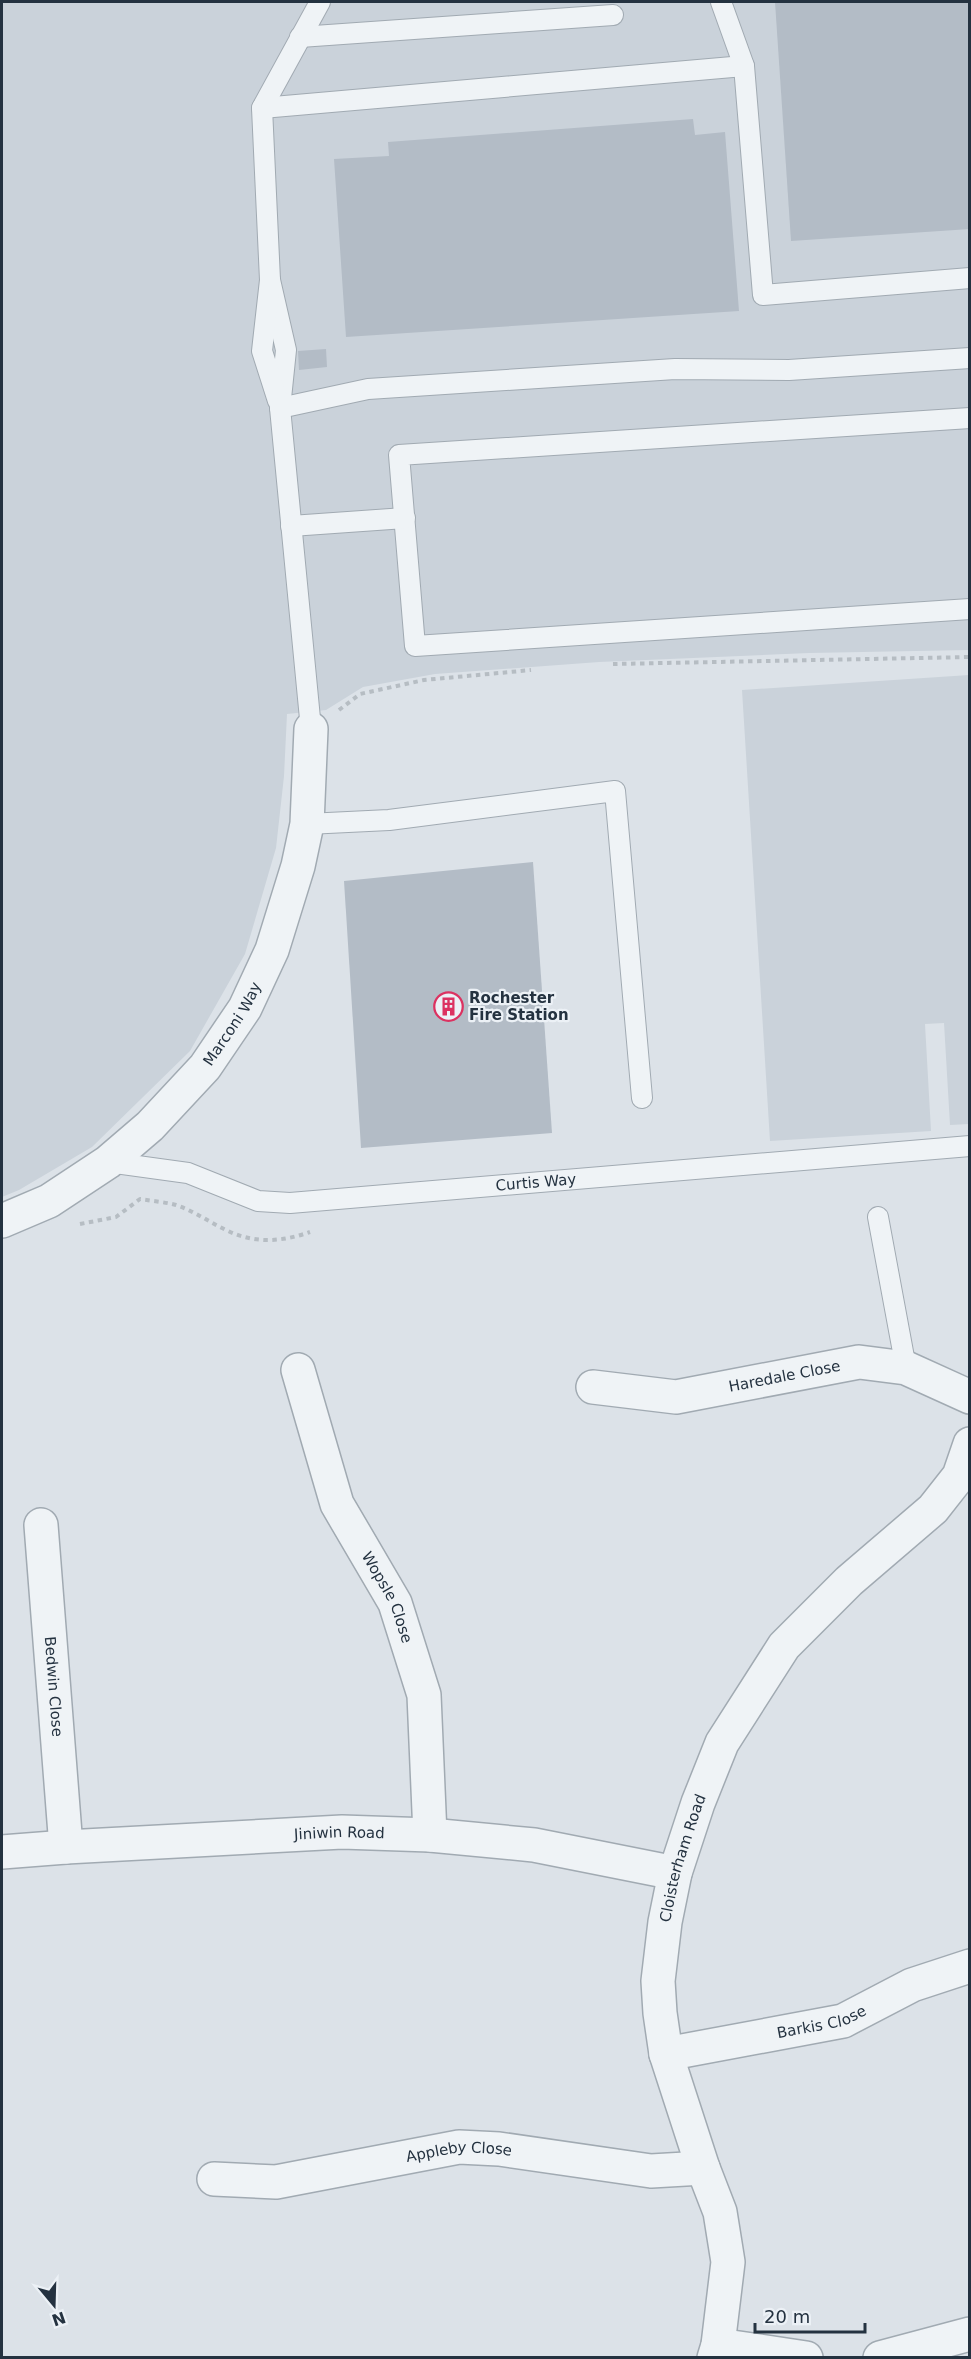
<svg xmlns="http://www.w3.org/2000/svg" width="971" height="2359" viewBox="0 0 971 2359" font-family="'DejaVu Sans',sans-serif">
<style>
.built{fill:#cad2da}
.building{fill:#b3bcc6}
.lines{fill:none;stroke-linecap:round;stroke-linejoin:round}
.service-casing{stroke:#a1aab2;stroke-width:22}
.minor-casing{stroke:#a1aab2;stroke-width:36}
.path{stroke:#b6bdc3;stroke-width:4;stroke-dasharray:4.5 4.5;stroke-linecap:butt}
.service{stroke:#eff3f6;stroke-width:20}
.minor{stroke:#eff3f6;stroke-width:33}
.labels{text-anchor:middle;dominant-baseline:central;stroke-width:4.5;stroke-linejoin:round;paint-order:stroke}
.poi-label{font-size:15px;font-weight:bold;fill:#243240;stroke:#ecf1f6;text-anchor:start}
.street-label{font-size:15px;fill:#243240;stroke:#ecf1f6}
</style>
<rect width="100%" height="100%" fill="#dce2e8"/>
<g class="built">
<polygon points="2,2 969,2 969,650 809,653 599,662 435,674 363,687 326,710 287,714 284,776 276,848 245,954 190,1051 92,1147 19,1190 2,1197"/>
<polygon points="969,675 969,1124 950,1125 944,1023 925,1024 931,1131 770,1141 742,690"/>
</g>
<g class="building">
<polygon points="775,2 970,2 970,229 791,241"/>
<polygon points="693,119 695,135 725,132 739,311 346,337 334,159 389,156 388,142"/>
<polygon points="326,349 327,367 299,370 298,351"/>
<polygon points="533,862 552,1133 361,1148 344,881"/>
</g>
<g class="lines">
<defs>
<g id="service">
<polyline points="721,2 744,66 763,295 970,278"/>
<polyline points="300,37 613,15"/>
<polyline points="262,108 744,66"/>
<polyline points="270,280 286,350 280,408 311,729"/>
<polyline points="278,401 262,351 270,280 262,108 320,2"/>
<polyline points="280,408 368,389 675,369 789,370 970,358"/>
<polyline points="970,418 399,455 415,646 970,609"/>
<polyline points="291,526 405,518"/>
<polyline points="307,824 389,820 615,791 642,1098"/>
<path id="s1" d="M108 1162 188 1173 258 1201 290 1203 970 1146"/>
<polyline points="878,1217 906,1368"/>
</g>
<g id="minor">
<path id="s2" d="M2 1221 49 1201 108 1162 150 1126 205 1067 245 1008 272 950 298 866 307 824 311 729"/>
<path id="s3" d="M298 1370 337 1504 395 1603 424 1695 430 1835"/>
<path id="s4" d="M593 1387 676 1397 859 1362 906 1368 970 1397"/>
<path id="s5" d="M41 1525 66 1847"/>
<path id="s6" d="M2 1852 66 1847 342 1832 430 1835 534 1845 675 1873"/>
<path id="s7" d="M666 2054 843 2021 912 1985 970 1966"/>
<path id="s8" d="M214 2179 276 2182 459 2147 499 2149 651 2171 703 2168"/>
<polyline points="718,2345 806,2358"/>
<path id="s9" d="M714 2358 718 2345 728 2262 720 2212 703 2168 666 2054 660 2013 658 1981 665 1922 675 1873 698 1803 722 1743 784 1646 849 1581 933 1509 959 1476 970 1444"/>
<polyline points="880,2358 970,2334"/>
</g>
</defs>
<use href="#service" class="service-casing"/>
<use href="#minor" class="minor-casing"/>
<g class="path">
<polyline points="613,664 970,657"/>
<polyline points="339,710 360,694 424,680 531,670"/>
<path d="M80 1224 116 1217 140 1199C152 1201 165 1202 176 1205 194 1211 209 1222 226 1230 254 1244 282 1242 310 1232"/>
</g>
<use href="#service" class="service"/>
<use href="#minor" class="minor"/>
</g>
<defs>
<symbol id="building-ring" viewBox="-11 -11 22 22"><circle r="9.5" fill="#ecf1f6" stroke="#dc3261" stroke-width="1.5"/><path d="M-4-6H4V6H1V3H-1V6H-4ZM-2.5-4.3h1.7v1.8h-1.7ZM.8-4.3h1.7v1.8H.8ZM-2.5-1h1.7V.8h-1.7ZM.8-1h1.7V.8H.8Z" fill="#dc3261"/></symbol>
</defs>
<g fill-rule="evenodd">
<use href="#building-ring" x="432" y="990" width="33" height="33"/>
</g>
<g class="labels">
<g class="poi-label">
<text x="469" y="998">Rochester<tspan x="469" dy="17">Fire Station</tspan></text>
</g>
<g class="street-label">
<text stroke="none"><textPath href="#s2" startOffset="309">Marconi Way</textPath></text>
<text stroke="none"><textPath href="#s1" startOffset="435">Curtis Way</textPath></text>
<text stroke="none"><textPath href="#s4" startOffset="194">Haredale Close</textPath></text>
<text stroke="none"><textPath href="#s3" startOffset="246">Wopsle Close</textPath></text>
<text stroke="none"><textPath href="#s5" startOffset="162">Bedwin Close</textPath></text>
<text stroke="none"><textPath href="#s6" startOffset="338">Jiniwin Road</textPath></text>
<text stroke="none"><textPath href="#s9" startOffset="514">Cloisterham Road</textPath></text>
<text stroke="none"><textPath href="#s7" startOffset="159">Barkis Close</textPath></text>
<text stroke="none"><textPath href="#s8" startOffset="248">Appleby Close</textPath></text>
</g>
</g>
<rect width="971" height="2359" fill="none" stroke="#243240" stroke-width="6"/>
<g transform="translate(54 2305) rotate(161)" stroke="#ecf1f6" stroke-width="4.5" paint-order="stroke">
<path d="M0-4.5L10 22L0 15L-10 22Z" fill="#243240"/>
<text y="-9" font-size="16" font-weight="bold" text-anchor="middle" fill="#243240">N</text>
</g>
<path d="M755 2323v9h110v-9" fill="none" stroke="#243240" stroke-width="3"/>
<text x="764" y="2323" font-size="18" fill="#243240" stroke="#ecf1f6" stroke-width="4.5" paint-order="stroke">20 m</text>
</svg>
